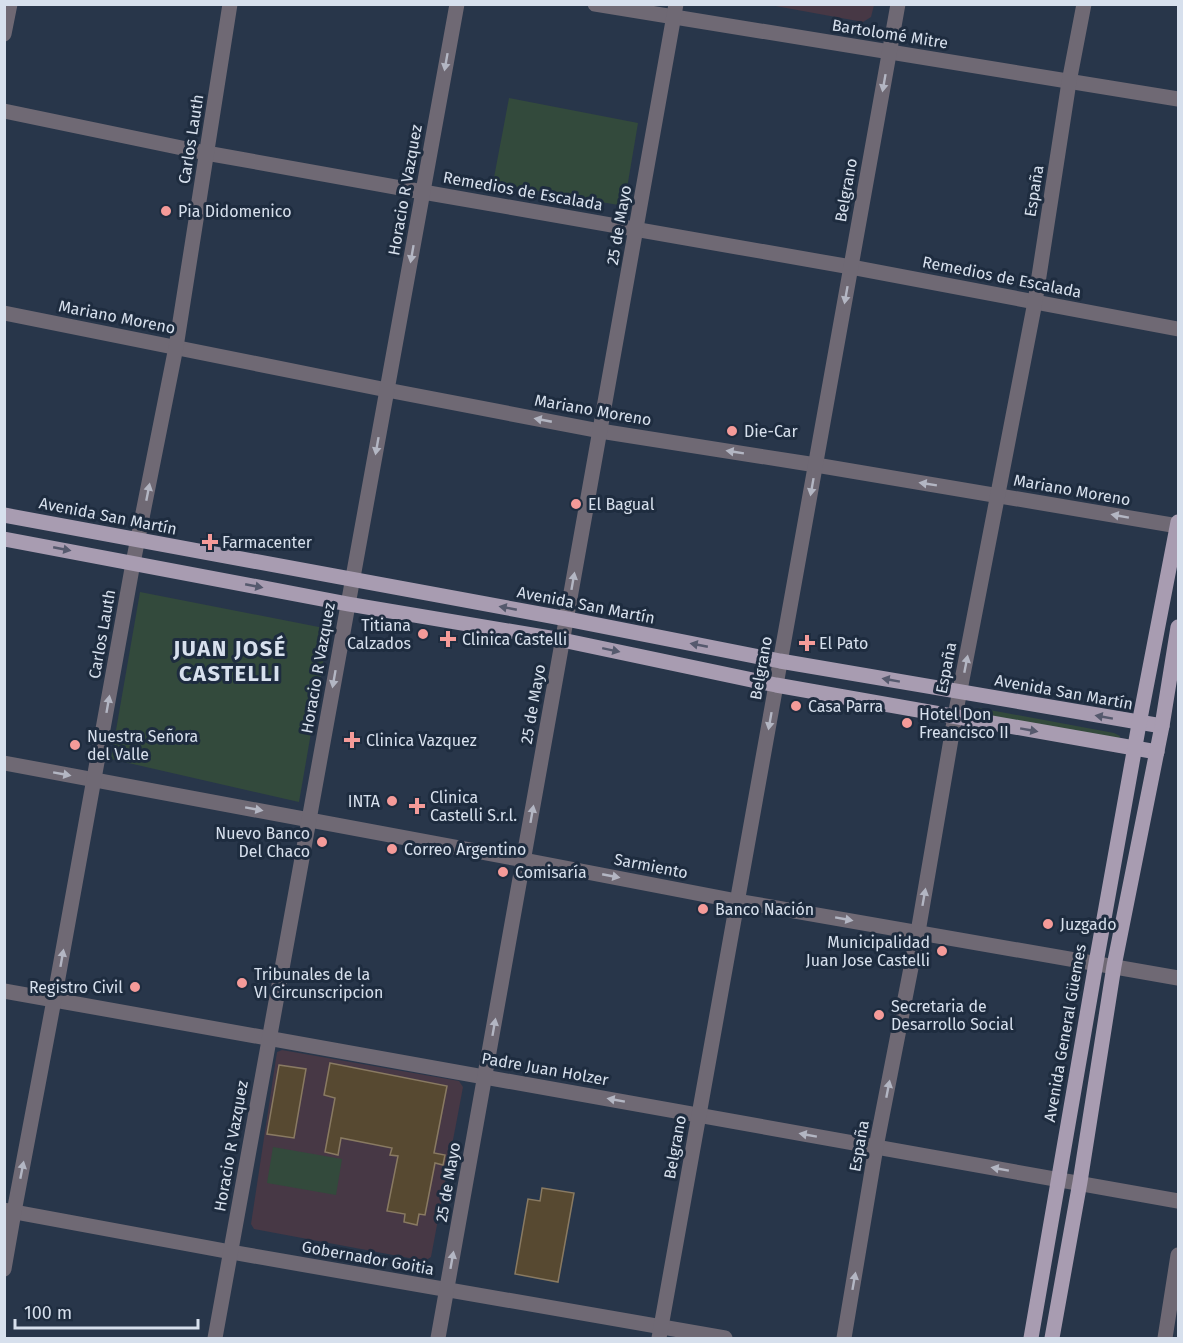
<svg xmlns="http://www.w3.org/2000/svg" width="1183" height="1343" viewBox="0 0 1183 1343" font-family="'Fira Sans',sans-serif">
<style>
.education{fill:#473845}
.green{fill:#334a3c}
.building{fill:#574931;stroke:#897a62;stroke-width:1.5}
.lines{fill:none;stroke-linecap:round;stroke-linejoin:round}
.minor{stroke:#6f6974;stroke-width:15}
.major{stroke:#a89cb1;stroke-width:15}
.oneway{fill:#b3b6c3}
.oneway2{fill:#55596d}
.poi-dot{fill:#f59b99;stroke:#1e2c3f;stroke-width:2}
.labels{text-anchor:middle;dominant-baseline:central;stroke-width:6;stroke-linejoin:round;paint-order:stroke}
.street-label{font-size:16px;fill:#d7e0ed;stroke:#1e2c3f}
.poi-label{font-size:16px;fill:#d7e0ed;stroke:#1e2c3f;text-anchor:start}
.district-label{font-size:22px;font-weight:bold;letter-spacing:1.5px;fill:#d7e0ed;stroke:#1e2c3f}
</style>
<rect width="100%" height="100%" fill="#28364a"/>
<g class="education">
<polygon points="770,5 874,5 871,17 863,22"/>
<polygon points="282,1050 459,1081 463,1087 431,1257 425,1261 254,1229 251,1224 277,1052"/>
</g>
<g class="green">
<polygon points="509,98 638,123 624,206 493,183"/>
<polygon points="140,592 329,629 299,802 111,759"/>
<polygon points="979,708 1114,733 1120,736 1119,739 974,714 975,710"/>
<polygon points="273,1147 342,1159 336,1195 267,1183"/>
</g>
<g class="building">
<polygon points="330,1063 447,1086 434,1153 445,1155 443,1165 435,1163 425,1215 419,1214 417,1225 404,1222 405,1214 387,1211 398,1156 390,1155 392,1148 341,1138 338,1155 325,1152 335,1098 324,1095"/>
<polygon points="279,1065 306,1069 294,1138 267,1134"/>
<polygon points="542,1188 574,1193 558,1282 515,1274 528,1199 540,1201"/>
</g>
<g class="lines">
<g class="minor">
<polyline points="595,4 1178,99"/>
<polyline points="4,34 10,4"/>
<polyline points="4,111 206,153 423,192 851,267 1178,329"/>
<polyline points="4,313 387,390 600,431 816,465 1178,526"/>
<polyline points="4,763 524,860 737,901 1178,978"/>
<polyline points="4,991 1178,1201"/>
<polyline points="4,1210 231,1252 725,1338"/>
<polyline points="4,1269 14,1212 54,1000 133,563 176,347 230,4"/>
<polyline points="215,1338 457,4"/>
<polyline points="438,1338 676,4"/>
<polyline points="659,1338 898,4"/>
<polyline points="844,1338 876,1147 918,932 955,716 1035,302 1069,82 1084,4"/>
<polyline points="1165,1338 1178,1255"/>
</g>
<g class="major">
<polyline points="4,515 567,619 780,661 1162,726"/>
<polyline points="4,539 348,604 562,640 776,685 1157,752"/>
<polyline points="1031,1338 1096,963 1139,724 1178,522"/>
<polyline points="1052,1338 1080,1182 1114,966 1162,726 1178,627"/>
</g>
</g>
<defs><path id="oneway-solid" d="M-6-.8H1V-3.2L6.5 0L1 3.2V.8H-6Z" transform="scale(1.5)"/></defs>
<g class="oneway">
<use href="#oneway-solid" transform="translate(446 62) rotate(100)"/>
<use href="#oneway-solid" transform="translate(884 83) rotate(100)"/>
<use href="#oneway-solid" transform="translate(412 254) rotate(100)"/>
<use href="#oneway-solid" transform="translate(846 295) rotate(100)"/>
<use href="#oneway-solid" transform="translate(543 420) rotate(-169)"/>
<use href="#oneway-solid" transform="translate(377 446) rotate(100)"/>
<use href="#oneway-solid" transform="translate(735 452) rotate(-171)"/>
<use href="#oneway-solid" transform="translate(928 484) rotate(-171)"/>
<use href="#oneway-solid" transform="translate(812 487) rotate(100)"/>
<use href="#oneway-solid" transform="translate(148 492) rotate(-79)"/>
<use href="#oneway-solid" transform="translate(1120 516) rotate(-170)"/>
<use href="#oneway-solid" transform="translate(573 581) rotate(-80)"/>
<use href="#oneway-solid" transform="translate(966 664) rotate(-79)"/>
<use href="#oneway-solid" transform="translate(334 679) rotate(100)"/>
<use href="#oneway-solid" transform="translate(108 704) rotate(-80)"/>
<use href="#oneway-solid" transform="translate(770 721) rotate(100)"/>
<use href="#oneway-solid" transform="translate(62 774) rotate(10)"/>
<use href="#oneway-solid" transform="translate(254 809) rotate(10)"/>
<use href="#oneway-solid" transform="translate(532 814) rotate(-80)"/>
<use href="#oneway-solid" transform="translate(611 876) rotate(11)"/>
<use href="#oneway-solid" transform="translate(924 897) rotate(-80)"/>
<use href="#oneway-solid" transform="translate(844 919) rotate(10)"/>
<use href="#oneway-solid" transform="translate(62 958) rotate(-80)"/>
<use href="#oneway-solid" transform="translate(494 1027) rotate(-80)"/>
<use href="#oneway-solid" transform="translate(888 1089) rotate(-79)"/>
<use href="#oneway-solid" transform="translate(616 1100) rotate(-170)"/>
<use href="#oneway-solid" transform="translate(808 1135) rotate(-170)"/>
<use href="#oneway-solid" transform="translate(1000 1169) rotate(-170)"/>
<use href="#oneway-solid" transform="translate(22 1170) rotate(-79)"/>
<use href="#oneway-solid" transform="translate(452 1260) rotate(-80)"/>
<use href="#oneway-solid" transform="translate(854 1281) rotate(-80)"/>
</g>
<g class="oneway2">
<use href="#oneway-solid" transform="translate(62 549) rotate(11)"/>
<use href="#oneway-solid" transform="translate(254 586) rotate(11)"/>
<use href="#oneway-solid" transform="translate(508 608) rotate(-169)"/>
<use href="#oneway-solid" transform="translate(699 645) rotate(-169)"/>
<use href="#oneway-solid" transform="translate(611 650) rotate(12)"/>
<use href="#oneway-solid" transform="translate(891 680) rotate(-170)"/>
<use href="#oneway-solid" transform="translate(1104 717) rotate(-170)"/>
<use href="#oneway-solid" transform="translate(1029 730) rotate(10)"/>
</g>
<g class="poi-dot">
<circle cx="166" cy="211" r="6"/>
<circle cx="732" cy="431" r="6"/>
<circle cx="576" cy="504" r="6"/>
<path d="M207 533h6v6h6v6h-6v6h-6v-6h-6v-6h6z"/>
<circle cx="423" cy="634" r="6"/>
<path d="M445 630h6v6h6v6h-6v6h-6v-6h-6v-6h6z"/>
<path d="M804 634h6v6h6v6h-6v6h-6v-6h-6v-6h6z"/>
<circle cx="796" cy="706" r="6"/>
<circle cx="907" cy="723" r="6"/>
<path d="M349 731h6v6h6v6h-6v6h-6v-6h-6v-6h6z"/>
<circle cx="75" cy="745" r="6"/>
<circle cx="392" cy="801" r="6"/>
<path d="M414 797h6v6h6v6h-6v6h-6v-6h-6v-6h6z"/>
<circle cx="322" cy="842" r="6"/>
<circle cx="392" cy="849" r="6"/>
<circle cx="503" cy="872" r="6"/>
<circle cx="703" cy="909" r="6"/>
<circle cx="1048" cy="924" r="6"/>
<circle cx="942" cy="951" r="6"/>
<circle cx="242" cy="983" r="6"/>
<circle cx="135" cy="987" r="6"/>
<circle cx="879" cy="1015" r="6"/>
</g>
<g class="labels">
<g class="street-label">
<text transform="translate(890 34) rotate(9)">Bartolomé Mitre</text>
<text transform="translate(191 139) rotate(-81)">Carlos Lauth</text>
<text transform="translate(405 190) rotate(-80)">Horacio R Vazquez</text>
<text transform="translate(846 190) rotate(-80)">Belgrano</text>
<text transform="translate(523 191) rotate(10)">Remedios de Escalada</text>
<text transform="translate(1034 191) rotate(-81)">España</text>
<text transform="translate(619 225) rotate(-80)">25 de Mayo</text>
<text transform="translate(1002 277) rotate(11)">Remedios de Escalada</text>
<text transform="translate(117 317) rotate(11)">Mariano Moreno</text>
<text transform="translate(593 410) rotate(10)">Mariano Moreno</text>
<text transform="translate(1072 490) rotate(10)">Mariano Moreno</text>
<text transform="translate(108 516) rotate(11)">Avenida San Martín</text>
<text transform="translate(586 605) rotate(11)">Avenida San Martín</text>
<text transform="translate(102 634) rotate(-80)">Carlos Lauth</text>
<text transform="translate(318 668) rotate(-80)">Horacio R Vazquez</text>
<text transform="translate(761 668) rotate(-80)">Belgrano</text>
<text transform="translate(946 668) rotate(-79)">España</text>
<text transform="translate(1064 692) rotate(10)">Avenida San Martín</text>
<text transform="translate(533 704) rotate(-80)">25 de Mayo</text>
<text transform="translate(651 866) rotate(11)">Sarmiento</text>
<text transform="translate(1065 1033) rotate(-80)">Avenida General Güemes</text>
<text transform="translate(545 1069) rotate(10)">Padre Juan Holzer</text>
<text transform="translate(231 1146) rotate(-80)">Horacio R Vazquez</text>
<text transform="translate(859 1146) rotate(-80)">España</text>
<text transform="translate(675 1147) rotate(-80)">Belgrano</text>
<text transform="translate(448 1182) rotate(-80)">25 de Mayo</text>
<text transform="translate(368 1258) rotate(10)">Gobernador Goitia</text>
</g>
<g class="poi-label">
<text x="178" y="211">Pia Didomenico</text>
<text x="744" y="431">Die-Car</text>
<text x="588" y="504">El Bagual</text>
<text x="222" y="542">Farmacenter</text>
<text x="411" y="625" text-anchor="end">Titiana<tspan x="411" dy="18">Calzados</tspan></text>
<text x="462" y="639">Clinica Castelli</text>
<text x="819" y="643">El Pato</text>
<text x="808" y="706">Casa Parra</text>
<text x="919" y="714">Hotel Don<tspan x="919" dy="18">Freancisco II</tspan></text>
<text x="87" y="736">Nuestra Señora<tspan x="87" dy="18">del Valle</tspan></text>
<text x="366" y="740">Clinica Vazquez</text>
<text x="430" y="797">Clinica<tspan x="430" dy="18">Castelli S.r.l.</tspan></text>
<text x="380" y="801" text-anchor="end">INTA</text>
<text x="310" y="833" text-anchor="end">Nuevo Banco<tspan x="310" dy="18">Del Chaco</tspan></text>
<text x="404" y="849">Correo Argentino</text>
<text x="515" y="872">Comisaría</text>
<text x="715" y="909">Banco Nación</text>
<text x="1060" y="924">Juzgado</text>
<text x="930" y="942" text-anchor="end">Municipalidad<tspan x="930" dy="18">Juan Jose Castelli</tspan></text>
<text x="254" y="974">Tribunales de la<tspan x="254" dy="18">VI Circunscripcion</tspan></text>
<text x="123" y="987" text-anchor="end">Registro Civil</text>
<text x="891" y="1006">Secretaria de<tspan x="891" dy="18">Desarrollo Social</tspan></text>
</g>
<g class="district-label">
<text x="230" y="648">JUAN JOSÉ<tspan x="230" dy="25">CASTELLI</tspan></text>
</g>
</g>
<rect width="1183" height="1343" fill="none" stroke="#d7e0ed" stroke-width="12"/>
<path d="M15 1319v9h183v-9" fill="none" stroke="#d7e0ed" stroke-width="3"/>
<text x="24" y="1319" font-size="18" fill="#d7e0ed" stroke="#1e2c3f" stroke-width="4.5" paint-order="stroke">100 m</text>
</svg>
